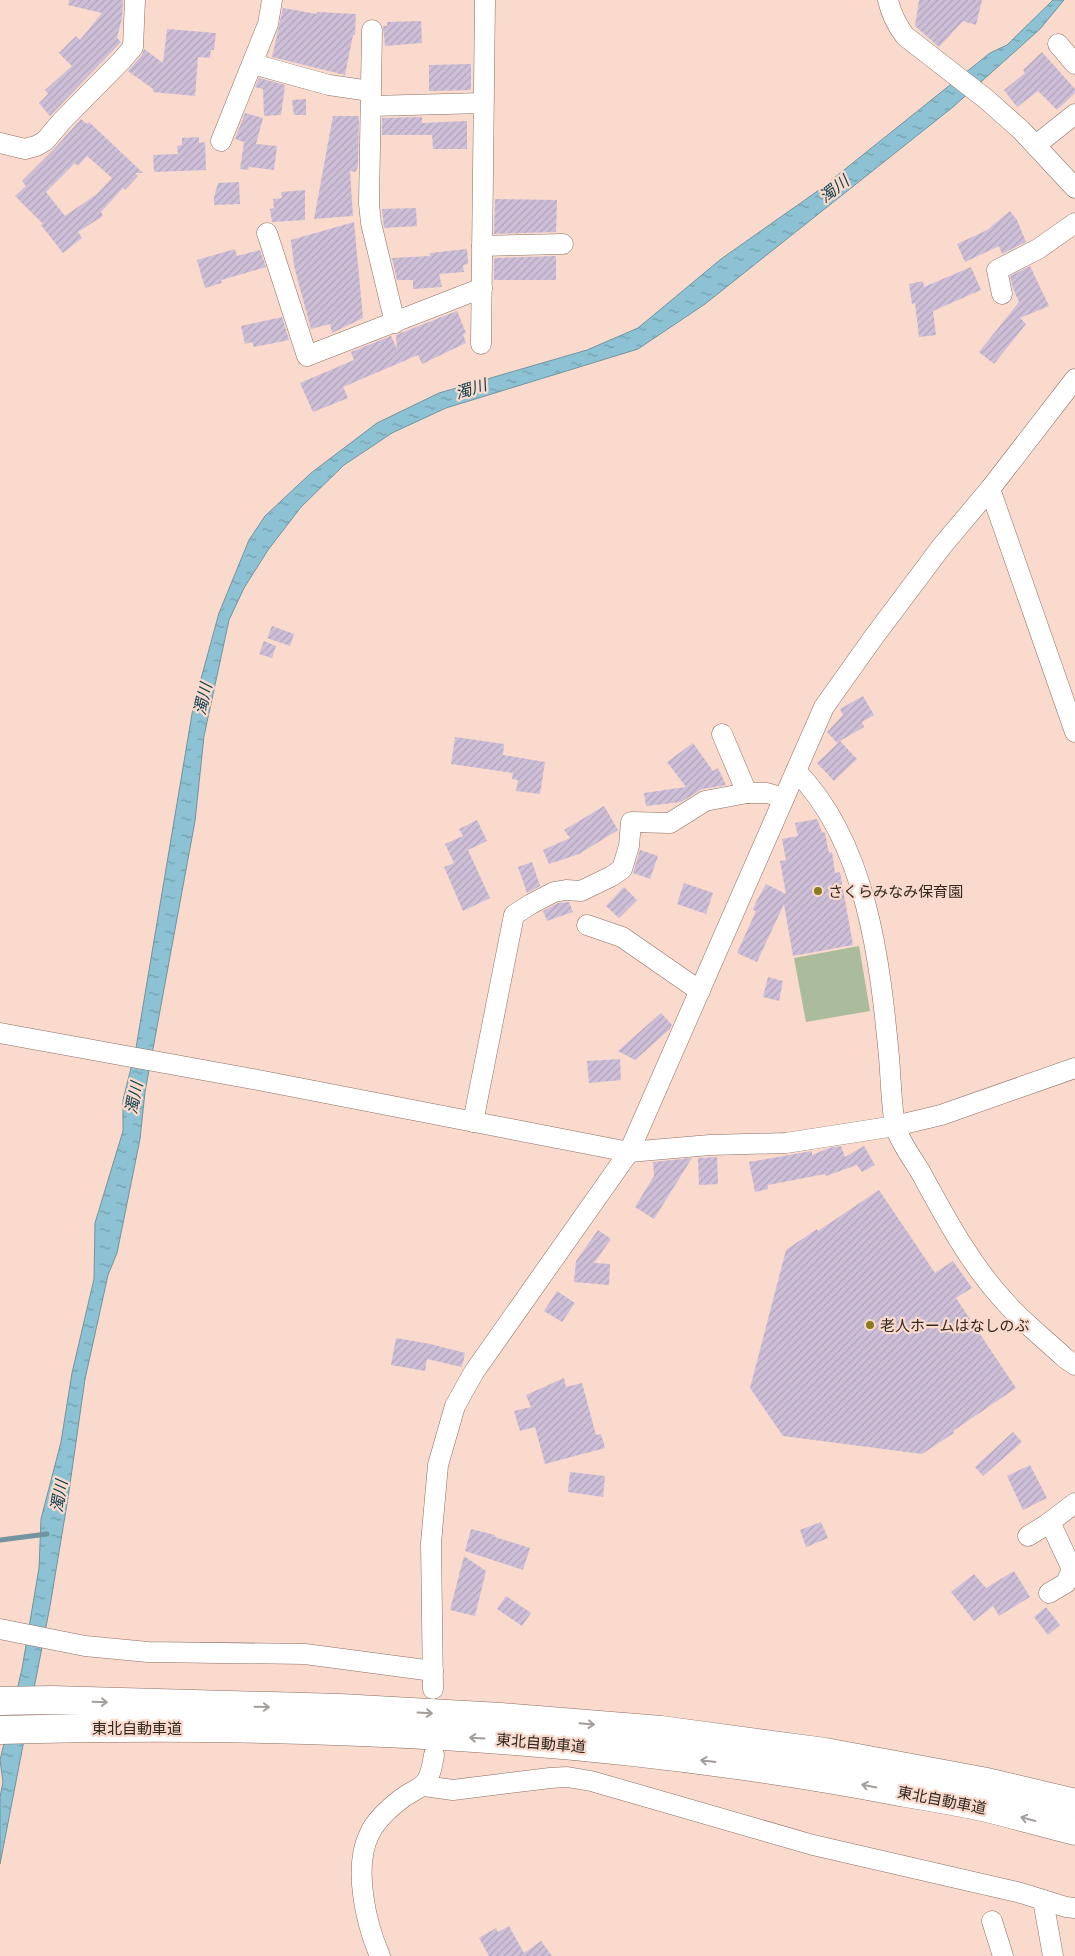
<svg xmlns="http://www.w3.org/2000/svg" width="1075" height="1956" viewBox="0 0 1075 1956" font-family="Helvetica,'Noto Sans JP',sans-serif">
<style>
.garden{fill:#aabc99}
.water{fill:url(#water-ripples);stroke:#71949e}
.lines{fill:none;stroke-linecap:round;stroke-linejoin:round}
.stream{stroke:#71949e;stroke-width:5}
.building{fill:url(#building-hatch);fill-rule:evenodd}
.street-casing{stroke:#8b6f63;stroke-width:21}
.highway-casing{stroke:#8b6f63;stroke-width:29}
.street{stroke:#fff;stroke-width:20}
.highway{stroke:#fff;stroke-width:28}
.oneway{stroke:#a39e9b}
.poi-dot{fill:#8a7b21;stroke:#f9dacc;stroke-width:2}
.labels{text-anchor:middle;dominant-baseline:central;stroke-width:4.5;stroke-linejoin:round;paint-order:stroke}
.poi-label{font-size:15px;fill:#322721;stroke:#f9dacc;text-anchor:start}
.street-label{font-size:15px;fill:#322721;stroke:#f9dacc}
.water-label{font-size:16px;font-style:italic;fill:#0f3f4d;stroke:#f9dacc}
</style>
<defs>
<pattern id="water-ripples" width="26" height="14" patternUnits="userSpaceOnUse" patternTransform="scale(1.25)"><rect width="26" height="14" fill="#8cc2d4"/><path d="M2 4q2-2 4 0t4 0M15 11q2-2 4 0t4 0" fill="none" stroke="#739eac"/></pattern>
<pattern id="building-hatch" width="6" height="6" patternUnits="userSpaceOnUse" patternTransform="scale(1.25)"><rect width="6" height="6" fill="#cebfd8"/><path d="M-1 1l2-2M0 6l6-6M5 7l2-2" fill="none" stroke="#b1a4b9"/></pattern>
</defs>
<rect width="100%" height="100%" fill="#f9dacc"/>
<polygon class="garden" points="859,946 870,1011 806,1022 794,958"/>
<polygon class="water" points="1053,0 1064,0 1040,29 953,107 705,304 638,349 446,408 392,433 344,465 301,507 268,550 244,588 229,620 204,736 195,821 145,1092 140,1139 117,1253 108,1275 85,1379 68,1498 50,1606 0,1864 0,1797 3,1782 0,1760 22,1669 39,1568 41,1519 61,1442 72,1373 94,1279 95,1223 123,1131 123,1100 136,1048 193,708 219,613 249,540 265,516 311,473 377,423 439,393 587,350 638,328 721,259 819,190 990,53 1007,45"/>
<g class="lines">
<polyline class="stream" points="0,1540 47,1534"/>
</g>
<g class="building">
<polygon points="69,0 123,0 122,18 117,38 121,42 50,116 39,103 48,94 45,90 72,66 59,53 76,36 80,40 102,13 68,5"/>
<polygon points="919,0 982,0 976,25 963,21 939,47 915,26"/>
<polygon points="283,8 317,14 317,12 356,14 355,35 353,35 345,75 272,57"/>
<polygon points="421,21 422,43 385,46 383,26 387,26 387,22"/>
<polygon points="167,29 216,33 214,50 211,50 210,58 198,57 195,96 153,92 153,89 128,71 142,55 144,49 163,63"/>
<polygon points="1042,52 1075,89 1075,93 1057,110 1038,91 1017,107 1004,90 1025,73 1023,70"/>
<polygon points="471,64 471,90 429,91 429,65"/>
<polygon points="259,78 285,85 281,115 264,116 263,89 255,87"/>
<polygon points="306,99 306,115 294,115 292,100"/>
<polygon points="245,113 263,118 256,144 277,146 274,170 249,167 248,170 240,169 244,142 235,139"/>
<polygon points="333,116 359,116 358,164 356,172 350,171 353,216 314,219"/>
<polygon points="422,117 422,123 467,121 467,149 433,149 432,135 382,135 382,118"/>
<path d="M81 119 87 124 89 122 143 173H135L138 176 125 190 123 188 101 212 103 216 78 232 82 238 63 253 41 225 43 224 15 196 26 186 22 181 54 149ZM87 156 112 178 97 194 65 216 46 192 75 163 78 166Z"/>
<polygon points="199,137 199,143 205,142 206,170 154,172 153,155 178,154 177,146 182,145 182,138"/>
<polygon points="239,182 240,204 214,205 214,197 218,183"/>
<polygon points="305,190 305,220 272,222 270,209 274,208 273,199 282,198 281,192"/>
<polygon points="495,199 557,200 556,232 494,234"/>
<polygon points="416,208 417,226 384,228 382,209"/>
<polygon points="1010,211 1017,220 1026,242 1002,254 999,246 965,262 957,244 987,230"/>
<polygon points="354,222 363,318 332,333 330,324 311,329 294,266 291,240"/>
<polygon points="235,249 237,256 260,250 266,267 221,280 222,283 205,288 197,260"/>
<polygon points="467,249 468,264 463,265 464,272 439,274 442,287 413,289 413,280 397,280 392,258 430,256 430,253"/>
<polygon points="556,256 556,280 494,280 494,258"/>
<polygon points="1030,266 1049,306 1020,318 1026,324 994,364 979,352 1019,302 1013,288 1010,276"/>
<polygon points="971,267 981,290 933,311 936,335 919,337 915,303 912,304 909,284 923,281 924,287"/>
<polygon points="457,311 466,333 463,334 466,343 422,364 418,355 343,387 348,398 313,412 300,383 354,360 351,352 391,336 397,349 396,335"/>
<polygon points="282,317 289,340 254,347 252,342 245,344 241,326"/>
<polygon points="272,626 294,634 290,646 267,638"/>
<polygon points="264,641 276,646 272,658 259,654"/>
<polygon points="863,696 874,715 862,722 864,727 840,741 857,759 834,781 817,763 840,741 837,743 827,732 843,715 840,709"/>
<polygon points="455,737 504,744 503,755 545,762 540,794 516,791 518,780 512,779 513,773 451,764"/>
<polygon points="693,743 713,771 718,768 726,785 702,789 681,802 646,806 644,793 686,787 667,762"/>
<polygon points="604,806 618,830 579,854 549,864 543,850 570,838 564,830"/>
<polygon points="817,819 822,832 825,833 829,853 832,852 835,873 840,872 853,945 793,956 784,904 757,962 737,953 756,911 753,910 756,902 766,884 786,894 780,861 786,860 782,839 798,836 795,823"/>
<polygon points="477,820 487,841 468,850 490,898 463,911 444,867 454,863 445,844 463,836 459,829"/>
<polygon points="640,850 658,856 650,879 633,873"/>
<polygon points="532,862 540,886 527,893 518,867"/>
<polygon points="684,883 713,893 706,914 677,904"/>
<polygon points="624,887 637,900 619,918 606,906"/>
<polygon points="569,902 573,912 547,921 543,911 558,903"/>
<polygon points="768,977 783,981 779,1001 763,997"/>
<polygon points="661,1013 672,1025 670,1029 635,1060 618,1051"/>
<polygon points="620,1059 621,1080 589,1083 587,1061"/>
<polygon points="841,1146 845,1157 864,1146 875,1165 862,1172 857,1165 826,1176 825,1174 768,1185 768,1189 755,1192 749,1162 812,1151 812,1155 829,1148"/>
<polygon points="717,1157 718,1184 699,1185 698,1158"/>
<polygon points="692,1158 654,1219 635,1207 654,1176 653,1162"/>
<polygon points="879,1190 935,1273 953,1261 972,1288 956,1298 1016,1388 953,1431 954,1433 922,1454 783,1436 750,1388 786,1250 817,1229 818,1231"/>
<polygon points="598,1230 611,1239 594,1263 610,1264 609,1285 574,1282 576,1261"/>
<polygon points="557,1291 575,1303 562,1322 544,1311"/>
<polygon points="396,1338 430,1344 465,1353 462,1367 427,1359 425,1371 391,1365"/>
<polygon points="564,1378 566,1387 582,1383 596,1435 601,1434 605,1448 545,1464 535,1427 520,1431 514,1411 531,1407 526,1395"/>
<polygon points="1013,1432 1022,1442 983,1476 975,1467"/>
<polygon points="1030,1465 1047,1498 1023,1510 1007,1476"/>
<polygon points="570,1472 605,1476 603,1497 568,1492"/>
<polygon points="821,1522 828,1538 806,1547 800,1530"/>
<polygon points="471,1529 495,1535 495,1537 530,1548 523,1570 465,1551"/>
<polygon points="464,1556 486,1571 475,1616 450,1610"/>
<polygon points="1014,1571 1030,1597 999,1616 993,1606 974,1621 951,1592 974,1574 986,1588"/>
<polygon points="506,1596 531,1613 522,1626 497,1609"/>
<polygon points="1046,1607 1060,1625 1048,1635 1034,1617"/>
<polygon points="509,1926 524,1953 541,1941 552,1956 489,1956 479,1938 496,1928 498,1932"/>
</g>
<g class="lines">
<defs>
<g id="street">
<path d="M888 0C891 14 896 24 905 36L986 99 1021 130 1075 188"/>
<polyline points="372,30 369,204 371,223 395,323"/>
<polyline points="1058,44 1075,64"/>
<polyline points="253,64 329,85 370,91"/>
<polyline points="372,106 483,103"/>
<polyline points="221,141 268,24 272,0"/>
<polyline points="0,143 25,149 36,146 45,141 61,122 122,60 133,47 135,0"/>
<polyline points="1036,145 1075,114"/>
<polyline points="267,233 307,356 482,288"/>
<polyline points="482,246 563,244"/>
<polyline points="1002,294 997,270 1038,249 1075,223"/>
<polyline points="481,344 485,0"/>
<polyline points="990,489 1075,732"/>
<polyline points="722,734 747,793"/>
<path d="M796 771C867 843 880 961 889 1057 891 1079 891 1103 895 1125 897 1137 913 1160 920 1171 945 1217 971 1266 1007 1304 1025 1324 1046 1340 1065 1358L1075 1365"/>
<polyline points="587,925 622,937 700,991"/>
<polyline points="0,1033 258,1080 629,1152 710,1145 786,1143 895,1126 941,1115 1075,1068"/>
<polyline points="473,1122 514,915 531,904 554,892 566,890 581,891 612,876 622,869 629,846 631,822 670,823 705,801 747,793 767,793 784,798"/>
<polyline points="1028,1536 1046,1525 1075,1503"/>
<polyline points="1049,1593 1066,1583 1072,1569 1050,1522"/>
<polyline points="0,1629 85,1646 148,1652 305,1654 433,1671"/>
<polyline points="433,1689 431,1543 438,1465 455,1406 474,1372 629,1152 824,707 873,638 942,546 990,489 1075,379"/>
<polyline points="424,1786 453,1790 550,1778 567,1777 591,1781 813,1845 1021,1893 1066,1907 1075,1908"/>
<polyline points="1043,1900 1053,1956"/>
<polyline points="992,1921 1003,1956"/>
<path d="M380 1956C366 1924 353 1868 369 1835 374 1823 385 1812 396 1803 420 1782 428 1795 434 1755"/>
</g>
<g id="highway">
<polyline points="0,1701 51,1700 340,1708 501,1717 661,1730 825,1752 987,1782 1075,1803"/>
<path d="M0 1730C300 1722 604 1735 900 1792 930 1797 961 1802 991 1809 1019 1816 1047 1824 1075 1831"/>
</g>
</defs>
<use href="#street" class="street-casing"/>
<use href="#highway" class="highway-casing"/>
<use href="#street" class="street"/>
<use href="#highway" class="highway"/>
</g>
<defs><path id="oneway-shaft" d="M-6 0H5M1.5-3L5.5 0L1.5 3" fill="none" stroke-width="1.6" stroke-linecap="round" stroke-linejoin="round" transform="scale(1.25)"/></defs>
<g class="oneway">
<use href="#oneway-shaft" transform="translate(100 1702) rotate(2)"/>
<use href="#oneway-shaft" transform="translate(262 1707) rotate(1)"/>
<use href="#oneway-shaft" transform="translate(425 1713) rotate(3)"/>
<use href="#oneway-shaft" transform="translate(587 1724) rotate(5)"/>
<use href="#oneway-shaft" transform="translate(477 1738) rotate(-177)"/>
<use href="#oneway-shaft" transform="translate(708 1761) rotate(-173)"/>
<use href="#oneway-shaft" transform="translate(869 1786) rotate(-169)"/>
<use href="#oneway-shaft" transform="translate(1028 1819) rotate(-165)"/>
</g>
<g class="poi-dot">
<circle cx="818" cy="891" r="5"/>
<circle cx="870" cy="1325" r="5"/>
</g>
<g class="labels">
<g class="poi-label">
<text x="828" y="891">さくらみなみ保育園</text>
<text x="880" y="1325">老人ホームはなしのぶ</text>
</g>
<g class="street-label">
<text x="137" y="1728">東北自動車道</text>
<text transform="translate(541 1743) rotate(5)">東北自動車道</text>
<text transform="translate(942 1800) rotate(11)">東北自動車道</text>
</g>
<g class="water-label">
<text transform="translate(834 189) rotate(-38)">濁川</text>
<text transform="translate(471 389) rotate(-17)">濁川</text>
<text transform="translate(203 699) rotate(-77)">濁川</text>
<text transform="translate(134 1098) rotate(-79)">濁川</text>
<text transform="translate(59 1496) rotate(-80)">濁川</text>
</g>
</g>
</svg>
